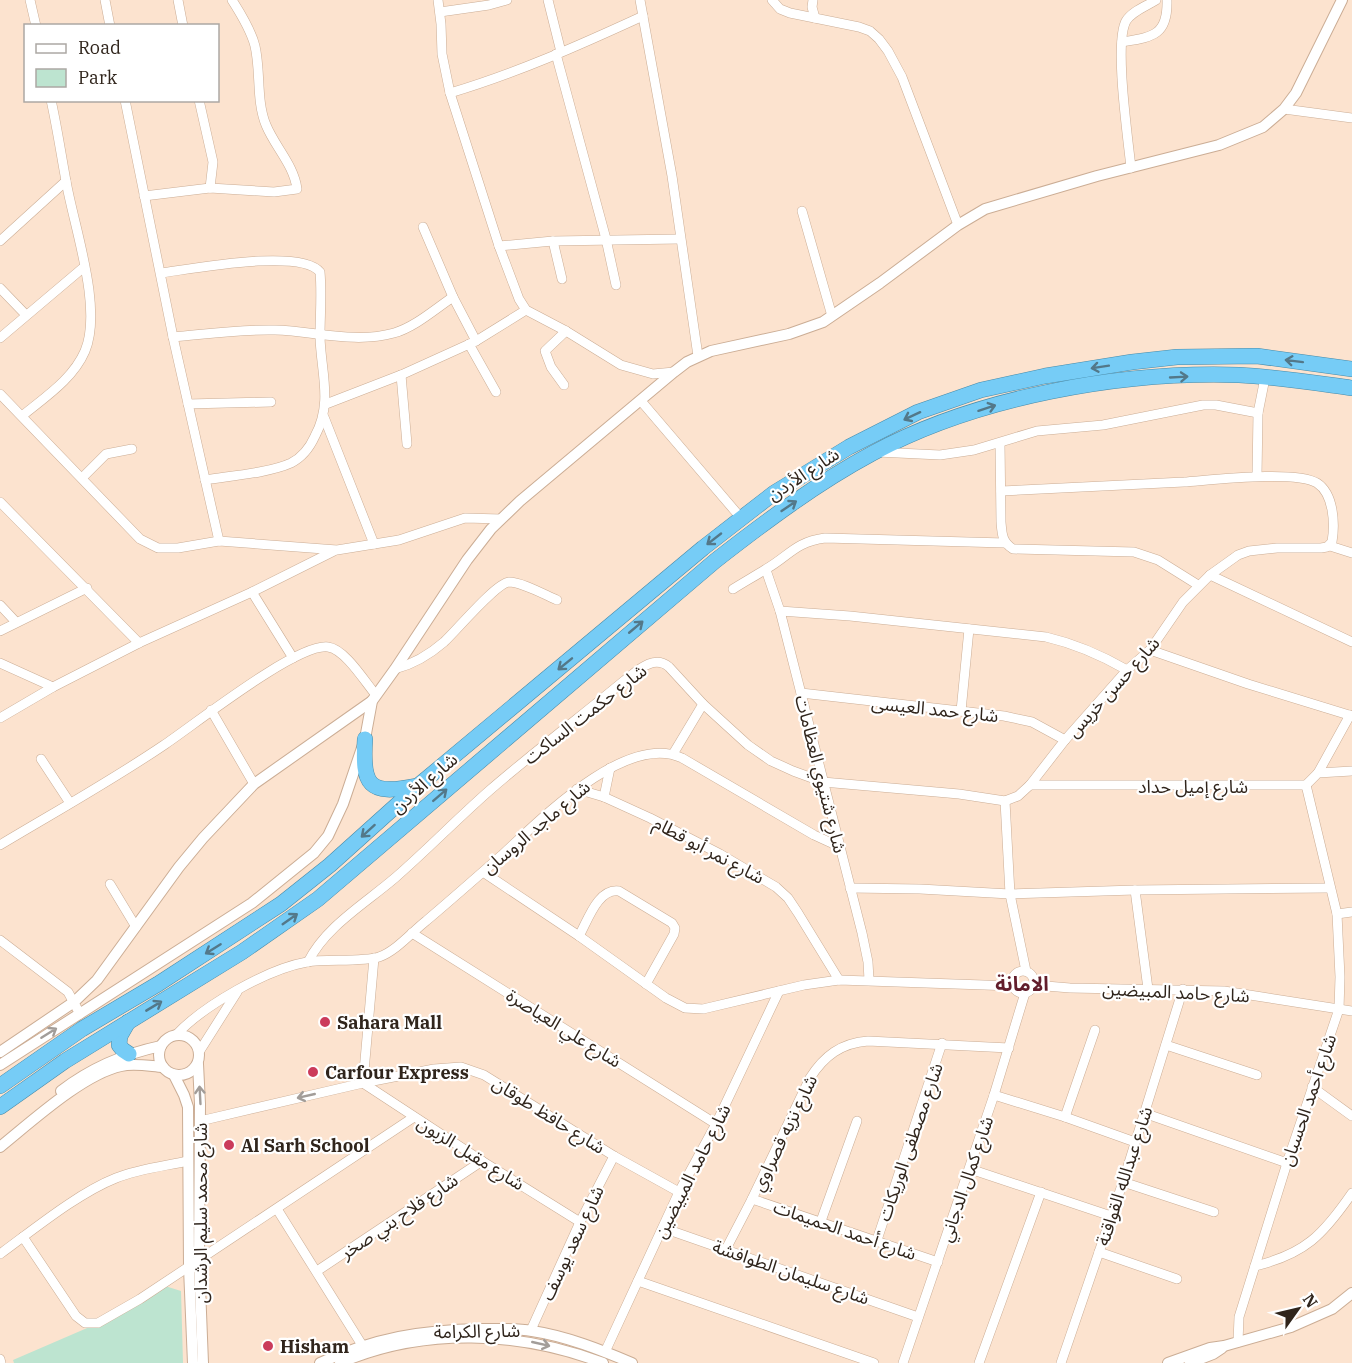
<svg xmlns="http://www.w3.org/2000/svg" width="1352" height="1363" viewBox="0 0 1352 1363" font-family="'IBM Plex Serif','Noto Sans Arabic',serif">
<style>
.green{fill:#bde4d0}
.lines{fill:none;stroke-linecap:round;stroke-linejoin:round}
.minor-casing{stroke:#cbad95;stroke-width:10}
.tertiary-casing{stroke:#cbad95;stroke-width:12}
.trunk-casing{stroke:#478aa8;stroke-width:16}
.minor{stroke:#fff;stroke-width:9}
.tertiary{stroke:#fff;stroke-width:10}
.trunk{stroke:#76ccf6;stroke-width:15}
.oneway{stroke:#537889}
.oneway2{stroke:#a29d99}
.poi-dot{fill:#cb3b5b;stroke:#fff;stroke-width:2}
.labels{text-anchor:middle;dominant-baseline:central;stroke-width:4.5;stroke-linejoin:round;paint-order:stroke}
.street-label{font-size:18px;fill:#30251c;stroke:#fff}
.poi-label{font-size:18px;font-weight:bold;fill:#30251c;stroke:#fff;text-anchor:start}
.neighbourhood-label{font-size:20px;font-weight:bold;fill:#621d2b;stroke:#fff}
</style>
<rect width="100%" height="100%" fill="#fce3cf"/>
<polygon class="green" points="165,1286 181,1291 183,1363 14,1363 13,1360 108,1319"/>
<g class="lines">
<defs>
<g id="minor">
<polyline points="30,0 36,26"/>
<polyline points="105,0 110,26"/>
<polyline points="178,0 183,26"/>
<polyline points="438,0 441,24 442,54 450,93 499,246 519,299 526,310 566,331 621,365 653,374 674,372"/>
<polyline points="548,0 561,52"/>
<polyline points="640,0 672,176 698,356"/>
<polyline points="772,0 780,9 790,13 859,27 870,31 879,39 888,51 902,77 958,225"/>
<polyline points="813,0 812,7 815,18"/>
<polyline points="440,12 489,5 507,0"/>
<path d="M1122 42C1152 37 1168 36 1167 0"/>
<polyline points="556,54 606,239 616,285"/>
<path d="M450 93C517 73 580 45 643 16"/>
<polyline points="125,100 173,337 219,541"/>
<polyline points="199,100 213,162 210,188"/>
<polyline points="1284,109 1352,118"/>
<path d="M1131 168C1128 138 1114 43 1126 21 1132 11 1147 6 1156 0"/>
<path d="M144 196 210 188 274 192 297 189C294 165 275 147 266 125 256 101 261 72 255 46 251 30 241 14 232 0"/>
<polyline points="802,211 832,316"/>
<polyline points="423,227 453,297 476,341"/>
<polyline points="0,241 66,181"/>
<polyline points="553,241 562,279"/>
<polyline points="499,246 553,241 680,239"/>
<path d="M161 273C191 269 301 248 320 272 322 294 320 315 320 337 321 372 333 403 315 436 310 447 303 457 291 463 269 473 229 476 205 480"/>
<polyline points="0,288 26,315"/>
<path d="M173 337C207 334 241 329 275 330 315 331 354 344 394 333 415 327 435 309 453 297"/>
<polyline points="0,338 84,267"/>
<polyline points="469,344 496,392"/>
<polyline points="401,375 407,444"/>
<polyline points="564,385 551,367 545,351 566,331"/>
<polyline points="0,394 140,539 158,548 178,548 219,541 337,550 399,540 465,518 501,519"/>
<polyline points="641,401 741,518"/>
<polyline points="188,404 271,402"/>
<polyline points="326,404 401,375 476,341 526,310"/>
<path d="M22 416C45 397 73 379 85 351 103 308 74 227 66 181 61 154 57 127 51 100"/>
<polyline points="324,417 374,544"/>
<path d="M1000 443 1001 522C1002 534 1002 542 1013 549L1134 552 1158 560 1198 585"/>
<polyline points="877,452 940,455 974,450 1037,431 1103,425 1203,405 1216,405 1258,413"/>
<polyline points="1257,476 1258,413 1265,378"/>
<polyline points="82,478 106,454 132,449"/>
<polyline points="0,502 139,643"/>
<polyline points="1330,546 1352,553"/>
<polyline points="766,570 780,611 862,933 868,962 869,980"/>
<polyline points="1210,575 1352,642"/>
<path d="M733 589C744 582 755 576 766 569 789 556 795 542 825 538L1005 543"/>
<polyline points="252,592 293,658"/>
<polyline points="0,605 15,621"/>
<path d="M780 611 850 616 1046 637C1076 644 1101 655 1127 670"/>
<polyline points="0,631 87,588"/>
<polyline points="1150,650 1248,684 1352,716"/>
<polyline points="0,663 53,687"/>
<path d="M395 669C414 664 429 655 444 642 456 631 496 583 509 582 522 582 545 595 557 600"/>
<polyline points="801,693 1004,716 1032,722 1065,740"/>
<polyline points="211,710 254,784"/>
<polyline points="961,711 969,629"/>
<polyline points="0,718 53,687 139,643 252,592 334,551"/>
<polyline points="673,754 703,704"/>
<polyline points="41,759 70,803"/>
<polyline points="1318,773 1350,715"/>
<polyline points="1030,785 1306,785 1318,773 1352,771"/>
<polyline points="577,789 604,797 650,818 720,854 776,887 788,898 798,913 839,980"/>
<polyline points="604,797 610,768"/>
<polyline points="1005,801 1010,894 1026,971"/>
<path d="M0 845C55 812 111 781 164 745 194 725 297 643 328 647 345 649 365 682 376 695"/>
<polyline points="483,872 579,936 666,998 685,1008 703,1009 804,985 839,980 1013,986"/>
<polyline points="110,884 136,927"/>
<polyline points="850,888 920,889 1010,894 1135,890 1330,888"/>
<polyline points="1135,890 1148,989"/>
<polyline points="1337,914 1352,912"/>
<polyline points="412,933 716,1124"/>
<path d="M579 936C588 920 598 888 619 891L672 923 675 928 674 934 646 984"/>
<polyline points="0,940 68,992 80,1014"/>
<path d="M308 962C326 926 366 903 396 877 428 849 458 818 490 790 534 752 580 717 625 680 637 671 654 654 669 667L703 704 748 745 771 761 793 771 823 782 959 794 1005 801 1018 796 1030 785 1065 740 1127 670 1150 650 1183 602 1210 575 1238 555 1249 551 1277 548H1321L1327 547 1332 542C1335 524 1334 494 1317 483 1296 470 1212 480 1184 482 1123 485 1062 488 1001 491"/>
<circle cx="1023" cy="982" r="11"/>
<polyline points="1034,985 1070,988 1224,991 1352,1011"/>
<path d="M176 1035C203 1006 267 969 307 962 326 959 363 962 379 957 396 951 412 932 426 921 452 899 477 877 502 855 540 820 626 732 682 758L814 835 838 846"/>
<polyline points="1166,1045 1257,1075"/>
<polyline points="199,1052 237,992"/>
<polyline points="363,1083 482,1161 580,1222"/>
<polyline points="363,1083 374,958"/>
<polyline points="1312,1087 1352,1116"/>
<polyline points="994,1095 1065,1117 1135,1142"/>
<polyline points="1144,1113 1287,1163"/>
<polyline points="1065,1117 1095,1030"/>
<polyline points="200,1121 363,1083 434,1069 461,1067 484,1075 614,1156 679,1192"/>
<polyline points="970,1169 1111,1216"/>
<polyline points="1123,1182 1214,1212"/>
<polyline points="752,1199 938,1262"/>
<polyline points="277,1209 362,1345"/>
<polyline points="821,1221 857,1121"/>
<polyline points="663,1228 918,1317"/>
<polyline points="23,1237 76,1316 85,1323 98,1323 140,1299 414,1117"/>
<polyline points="877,1240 942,1043"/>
<path d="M726 1249 752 1199 810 1078C824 1056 841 1043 868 1041L1009 1048"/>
<polyline points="1099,1252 1177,1279"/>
<path d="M0 1254C33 1230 78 1193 116 1178 138 1169 165 1166 188 1161"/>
<path d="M1255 1266C1305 1254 1323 1235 1352 1193"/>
<polyline points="317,1271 482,1161"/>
<polyline points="638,1281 874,1363"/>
<polyline points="531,1330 580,1222 614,1156"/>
<polyline points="1238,1342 1239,1317 1287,1163 1339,1009 1340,977 1337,914 1306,785"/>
<polyline points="605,1352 679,1192 716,1124 779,991"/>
<polyline points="0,1359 1,1363"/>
<polyline points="903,1363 994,1095 1025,993"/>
<polyline points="979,1363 1041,1192"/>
<polyline points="1061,1363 1123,1182 1183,989"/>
</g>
<g id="tertiary">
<circle cx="179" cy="1055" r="20"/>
<polyline points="0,1052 74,1002 97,980 179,867 203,838 254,784 372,701"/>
<polyline points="198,1064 200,1104 199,1262 203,1363"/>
<polyline points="0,1065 252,903 314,853 328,836 343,804 365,739 372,701 395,669 467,560 491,529 520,501 674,372 687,362 711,351 789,334 823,322 880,283 958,225 985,209 1097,176 1219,145 1263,127 1284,109 1296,93 1342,0"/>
<polyline points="174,1075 184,1095 188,1107 189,1268 193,1363"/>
<path d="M61 1091C91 1068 123 1054 161 1046"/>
<path d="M0 1147C30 1123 83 1074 121 1066 134 1063 149 1066 163 1067"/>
<path d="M320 1363C375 1338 422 1330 481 1329 497 1329 515 1328 532 1331 566 1336 601 1350 632 1363"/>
<path d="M340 1363C423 1327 520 1331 603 1363"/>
<polyline points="1168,1363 1210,1348 1224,1346 1291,1327 1332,1309 1352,1293"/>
<polyline points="1190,1363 1213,1354 1222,1348"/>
</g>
<g id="trunk">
<path d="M365 739C362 785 368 796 416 786"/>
<polyline points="128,1022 120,1036 119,1045 123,1050 129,1054"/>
<polyline points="0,1086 82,1029 158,984 281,904 330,865 419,785 703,548 774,493 849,447 918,412 981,390 1045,376 1132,362 1177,357 1257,356 1352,369"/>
<path d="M0 1107 65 1061 242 952 318 899 715 561C765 522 817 483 873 453 977 397 1121 371 1239 375 1277 377 1315 383 1352 388"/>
</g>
</defs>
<use href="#minor" class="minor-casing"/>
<use href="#tertiary" class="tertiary-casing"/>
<use href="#trunk" class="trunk-casing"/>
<use href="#minor" class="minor"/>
<use href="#tertiary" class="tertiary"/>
<use href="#trunk" class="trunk"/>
</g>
<defs><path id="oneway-shaft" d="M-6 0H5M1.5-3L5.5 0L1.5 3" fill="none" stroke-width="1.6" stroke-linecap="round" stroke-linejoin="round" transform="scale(1.5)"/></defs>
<g class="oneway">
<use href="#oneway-shaft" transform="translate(1294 361) rotate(-173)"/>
<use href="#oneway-shaft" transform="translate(1100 367) rotate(171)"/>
<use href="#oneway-shaft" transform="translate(1179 377) rotate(-3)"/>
<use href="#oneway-shaft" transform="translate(987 408) rotate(-18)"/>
<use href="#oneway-shaft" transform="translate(912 416) rotate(155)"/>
<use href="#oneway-shaft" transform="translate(789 506) rotate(-34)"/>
<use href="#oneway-shaft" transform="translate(714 539) rotate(142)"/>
<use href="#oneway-shaft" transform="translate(636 627) rotate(-40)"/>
<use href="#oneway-shaft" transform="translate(565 664) rotate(141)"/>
<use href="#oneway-shaft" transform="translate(440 795) rotate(-41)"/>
<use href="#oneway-shaft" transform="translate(368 831) rotate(138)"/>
<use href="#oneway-shaft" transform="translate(290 919) rotate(-35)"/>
<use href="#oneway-shaft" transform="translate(213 949) rotate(148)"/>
<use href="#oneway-shaft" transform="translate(154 1006) rotate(-31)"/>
</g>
<g class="oneway2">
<use href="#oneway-shaft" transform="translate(49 1033) rotate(-32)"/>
<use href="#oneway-shaft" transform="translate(200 1095) rotate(-93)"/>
<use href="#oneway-shaft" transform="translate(306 1096) rotate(167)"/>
<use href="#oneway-shaft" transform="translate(541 1344) rotate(13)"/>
</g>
<g class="poi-dot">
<circle cx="325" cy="1022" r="6"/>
<circle cx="313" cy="1072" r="6"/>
<circle cx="229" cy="1145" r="6"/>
<circle cx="268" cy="1346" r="6"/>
</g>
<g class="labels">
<g class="street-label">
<text transform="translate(803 474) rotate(-33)">شارع الأردن</text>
<text transform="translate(1113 687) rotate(-48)">شارع حسن خريس</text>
<text transform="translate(935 709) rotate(6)">شارع حمد العيسى</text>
<text transform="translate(585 714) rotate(-38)">شارع حكمت الساكت</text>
<text transform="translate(821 774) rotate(76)">شارع شتيوي العظامات</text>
<text transform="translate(424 783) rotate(-41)">شارع الأردن</text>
<text x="1193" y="786">شارع إميل حداد</text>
<text transform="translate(536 827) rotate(-40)">شارع ماجد الروسان</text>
<text transform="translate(709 850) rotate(28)">شارع نمر أبو قطام</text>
<text transform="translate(1176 992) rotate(3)">شارع حامد المبيضين</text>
<text transform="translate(564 1028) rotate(32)">شارع علي العياصرة</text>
<text transform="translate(1308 1100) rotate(-71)">شارع أحمد الحسبان</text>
<text transform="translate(549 1115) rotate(32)">شارع حافظ طوقان</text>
<text transform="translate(784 1133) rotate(-64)">شارع نزيه قصراوي</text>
<text transform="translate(910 1142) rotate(-71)">شارع مصطفى الوريكات</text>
<text transform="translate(471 1153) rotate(32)">شارع مقبل الزبون</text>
<text transform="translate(692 1171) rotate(-63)">شارع حامد المبيضين</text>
<text transform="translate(1124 1176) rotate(-72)">شارع عبدالله القواقنة</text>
<text transform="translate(966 1179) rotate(-71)">شارع كمال الدجاني</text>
<text transform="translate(200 1213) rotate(-90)">شارع محمد سليم الرشدان</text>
<text transform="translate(399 1216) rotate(-34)">شارع فلاح بني صخر</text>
<text transform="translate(845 1230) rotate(19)">شارع أحمد الحميمات</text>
<text transform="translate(572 1243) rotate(-65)">شارع سعد يوسف</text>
<text transform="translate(791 1272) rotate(19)">شارع سليمان الطوافشة</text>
<text transform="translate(477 1331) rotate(-1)">شارع الكرامة</text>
</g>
<g class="poi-label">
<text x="337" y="1022">Sahara Mall</text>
<text x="325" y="1072">Carfour Express</text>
<text x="241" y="1145">Al Sarh School</text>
<text x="280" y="1346">Hisham</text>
</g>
<g class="neighbourhood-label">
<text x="1022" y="983">الامانة</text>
</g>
</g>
<rect x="24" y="24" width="195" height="78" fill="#ffffff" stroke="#aca8a4" stroke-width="1.5"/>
<rect x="36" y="44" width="30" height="9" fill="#ffffff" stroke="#aca8a4" stroke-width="1.5"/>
<text x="78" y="54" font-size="18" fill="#30251c">Road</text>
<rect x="36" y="69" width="30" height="18" fill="#bde4d0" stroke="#aca8a4" stroke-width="1.5"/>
<text x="78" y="84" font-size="18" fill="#30251c">Park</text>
<g transform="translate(1298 1309) rotate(56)" stroke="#ffffff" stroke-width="4.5" paint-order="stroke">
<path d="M0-4.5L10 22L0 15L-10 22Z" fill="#30251c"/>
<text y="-9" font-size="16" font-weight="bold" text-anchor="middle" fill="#30251c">N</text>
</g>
</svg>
